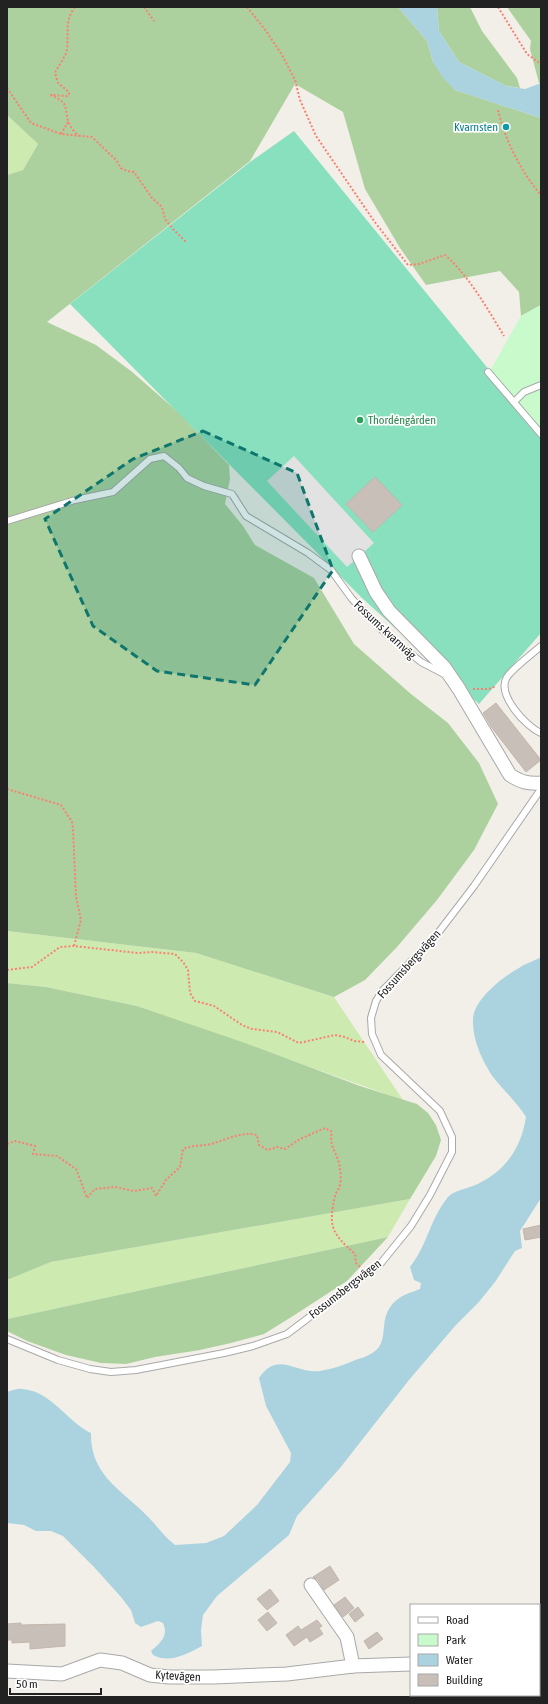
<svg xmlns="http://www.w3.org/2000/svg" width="548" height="1704" viewBox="0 0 548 1704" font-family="'Asap Condensed',sans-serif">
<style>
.grass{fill:#cdebb0}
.forest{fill:#add19e}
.park{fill:#c8facc}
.pitch{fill:#88e0be}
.parking{fill:#e2e2e2}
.water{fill:#aad3df}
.building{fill:#c7bfb8;stroke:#c4b6ab}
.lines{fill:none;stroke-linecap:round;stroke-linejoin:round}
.service-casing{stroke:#a9a9a9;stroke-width:8}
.minor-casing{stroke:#a9a9a9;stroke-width:15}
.path{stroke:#fa8072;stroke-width:2;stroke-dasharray:2 2;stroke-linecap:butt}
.service{stroke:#fff;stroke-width:6}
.minor{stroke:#fff;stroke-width:13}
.marked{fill:#0f766e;fill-opacity:0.2;stroke:#0f766e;stroke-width:3;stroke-dasharray:8 5;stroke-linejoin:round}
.culture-dot{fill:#0f9aa8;stroke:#fff;stroke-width:1.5}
.leisure-dot{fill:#2e9e5b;stroke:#fff;stroke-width:1.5}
.labels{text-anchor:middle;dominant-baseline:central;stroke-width:3.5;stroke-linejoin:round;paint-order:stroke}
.culture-label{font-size:12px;fill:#0d838f;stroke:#fff;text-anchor:end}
.leisure-label{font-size:12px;fill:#27864d;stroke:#fff;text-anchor:start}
.street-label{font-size:12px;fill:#222;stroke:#fff}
</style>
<rect width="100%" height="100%" fill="#f2efe9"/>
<g class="grass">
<polygon points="7,115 38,144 23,170 7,175"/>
<polygon points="7,931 196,953 334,997 403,1100 137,1006 46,987 7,983"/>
<polygon points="410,1199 388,1237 7,1319 7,1280 51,1262"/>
</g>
<g class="forest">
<polygon points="7,7 398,7 427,41 433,62 455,90 541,118 541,305 521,316 519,292 500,271 426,285 400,248 365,189 343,112 295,84 250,161 47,322 96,345 131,371 178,412 229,465 230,479 225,504 243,526 255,545 314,578 354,644 411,694 448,723 479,763 498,804 474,850 437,900 397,947 365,980 334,997 196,953 7,931 7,175 23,170 38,144 7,115"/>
<polygon points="437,7 470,7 482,31 517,78 520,88 506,86 459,62 439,31"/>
<polygon points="507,7 541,7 541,83 539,83 530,49 531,41"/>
<polygon points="7,983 46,987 137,1006 245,1043 360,1086 417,1104 428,1113 436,1125 441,1140 436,1156 410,1199 51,1262 7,1280"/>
<polygon points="388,1237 347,1281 293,1316 264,1334 231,1343 200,1350 155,1357 126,1364 101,1363 66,1355 27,1341 7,1331 7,1319"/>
</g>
<polygon class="park" points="541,305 541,429 490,371 521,316"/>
<polygon class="pitch" points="294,131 490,371 541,429 541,633 479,704 362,598 70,304 250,162"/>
<polygon class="parking" points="294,456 374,543 347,567 267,481"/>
<g class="water">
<polygon points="398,7 437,7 439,31 459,62 506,86 525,89 541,83 541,118 455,90 443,78 433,62 427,41"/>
<path d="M541 957V1198L520 1231 522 1248 515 1251 495 1282 478 1303 455 1326 409 1380 340 1468 297 1516 289 1535 217 1596 203 1615 201 1630 202 1646C187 1654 169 1664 153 1655L151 1651C160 1643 169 1636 163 1623L158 1621 141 1627 135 1623 131 1610 121 1597 94 1567 63 1536 51 1531H36L24 1525 7 1523V1392C11 1391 18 1388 22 1389 52 1391 67 1422 91 1433 90 1478 126 1492 152 1521 160 1530 164 1536 175 1545L206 1543 224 1536 257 1505 290 1462 291 1453 266 1406 259 1378C278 1350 295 1374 320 1371 333 1369 346 1364 358 1359 366 1357 374 1353 379 1347 388 1334 378 1314 398 1299 404 1294 413 1292 420 1289L421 1283 414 1280 410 1267C427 1246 430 1219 448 1197 453 1191 465 1189 473 1186 503 1174 521 1150 526 1117 517 1102 504 1091 493 1077 482 1061 472 1039 473 1019 474 999 503 977 519 968 526 963 534 961 541 957Z"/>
</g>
<g class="building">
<polygon points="375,477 402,505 373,532 346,504"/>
<polygon points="496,703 541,760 526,772 492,728 483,713"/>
<polygon points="541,1225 541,1237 525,1240 523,1229"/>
<polygon points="330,1566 339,1580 324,1590 318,1580 313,1577"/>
<polygon points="270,1589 279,1601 267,1610 257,1599"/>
<polygon points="345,1597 354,1608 343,1617 334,1605"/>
<polygon points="358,1607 364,1615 355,1622 349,1614"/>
<polygon points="268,1612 277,1623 267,1631 258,1620"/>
<polygon points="317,1620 322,1626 319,1628 323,1634 310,1642 307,1637 294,1646 286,1635 298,1626 301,1630"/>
<polygon points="21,1623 21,1625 65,1624 65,1646 30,1649 30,1642 12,1643 12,1640 7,1640 7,1624"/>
<polygon points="377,1632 383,1639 369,1649 364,1641"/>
</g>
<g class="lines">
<defs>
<g id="service">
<polyline points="488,372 541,434"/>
<polyline points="514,402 524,392 541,385"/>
<polyline points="7,521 75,500 113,492 150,459 164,456 179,468 187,478 204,486 232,494 246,516 308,553 331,570 352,599 383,631 421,662 446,675"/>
<path d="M541 646C533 653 512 669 507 677 496 694 526 727 541 733"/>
<polyline points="7,1339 58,1360 90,1369 111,1372 136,1370 224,1353 253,1346 287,1334 381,1263 411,1226 430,1195 452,1152 452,1137 440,1111 381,1055 372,1034 371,1018 376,1001 383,990 435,937 474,886 541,789"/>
</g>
<g id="minor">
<path d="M359 556 376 592 389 611 444 667 459 689 510 775C521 782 528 784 541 783"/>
<polyline points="311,1585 347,1637 353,1666"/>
<polyline points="539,1669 541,1669"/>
<polyline points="7,1671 62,1674 100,1660 122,1663 150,1675 169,1677 213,1677 287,1674 353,1666 411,1664"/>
</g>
</defs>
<use href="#service" class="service-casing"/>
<use href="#minor" class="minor-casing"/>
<g class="path">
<path d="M75 7C64 21 69 34 67 50 65 58 58 66 55 73L58 83 69 92V95L67 96 51 95C68 104 64 102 68 121 69 126 75 132 78 136"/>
<polyline points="144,7 154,21"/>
<path d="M247 7 266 31 282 55 295 80 300 100 316 136 374 221 408 265 419 264 445 255C469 276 487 308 504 336"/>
<polyline points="498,7 527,54 541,64"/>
<polyline points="7,88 31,123 61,134 92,137 116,160 121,168 127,171 134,172 152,198 162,207 165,219 173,229 186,242"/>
<path d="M498 110C505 140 521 172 541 195"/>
<polyline points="61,134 68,122"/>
<polyline points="473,689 489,689 496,686"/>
<polyline points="7,789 61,805 72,822 73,829 76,897 81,920 74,946 138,953 152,952 175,954 183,962 188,970 190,993 195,1001 214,1006 242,1025 252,1029 277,1032 299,1043 335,1035 345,1037 354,1041 365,1042"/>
<polyline points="7,970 32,967 60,947 74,946"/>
<path d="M7 1144 15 1141 35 1146 33 1154 57 1156 76 1169 87 1198 95 1189 115 1187 134 1191 152 1188 156 1196 166 1180 180 1167 183 1149C193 1145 201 1146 211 1144 226 1140 241 1131 257 1135L259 1145 268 1150 277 1147 285 1149 300 1139 325 1128 332 1132C328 1148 340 1155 340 1170 341 1175 341 1183 339 1188 338 1191 335 1193 335 1196 328 1228 332 1233 355 1254L356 1263 361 1268"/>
</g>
<use href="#service" class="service"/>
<use href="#minor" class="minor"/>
</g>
<path class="marked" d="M203 431 297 473 333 570 255 685 157 671 93 626 45 519 133 459Z"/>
<circle class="culture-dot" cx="506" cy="127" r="4"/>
<circle class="leisure-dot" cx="360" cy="420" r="4"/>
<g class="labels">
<g class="culture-label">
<text x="498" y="127">Kvarnsten</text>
</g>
<g class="leisure-label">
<text x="368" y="420">Thordéngården</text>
</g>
<g class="street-label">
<text transform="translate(385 630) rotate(43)">Fossums kvarnväg</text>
<text transform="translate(409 964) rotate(-48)">Fossumsbergsvägen</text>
<text transform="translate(345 1289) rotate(-38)">Fossumsbergsvägen</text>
<text transform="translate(178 1676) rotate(3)">Kytevägen</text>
</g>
</g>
<rect width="548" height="1704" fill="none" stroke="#222222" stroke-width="16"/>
<rect x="410" y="1604" width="130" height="92" fill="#ffffff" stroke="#a7a7a7"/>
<rect x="418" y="1617" width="20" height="6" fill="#ffffff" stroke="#a7a7a7"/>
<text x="446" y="1624" font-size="12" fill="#222222">Road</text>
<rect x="418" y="1634" width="20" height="12" fill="#c8facc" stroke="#a7a7a7"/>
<text x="446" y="1644" font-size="12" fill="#222222">Park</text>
<rect x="418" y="1654" width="20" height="12" fill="#aad3df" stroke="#a7a7a7"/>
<text x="446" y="1664" font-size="12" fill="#222222">Water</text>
<rect x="418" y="1674" width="20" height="12" fill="#c7bfb8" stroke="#a7a7a7"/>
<text x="446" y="1684" font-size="12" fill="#222222">Building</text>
<path d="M10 1688v6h91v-6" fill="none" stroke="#222222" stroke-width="2"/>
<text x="16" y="1688" font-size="12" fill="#222222" stroke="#ffffff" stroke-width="3" paint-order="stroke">50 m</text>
</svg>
